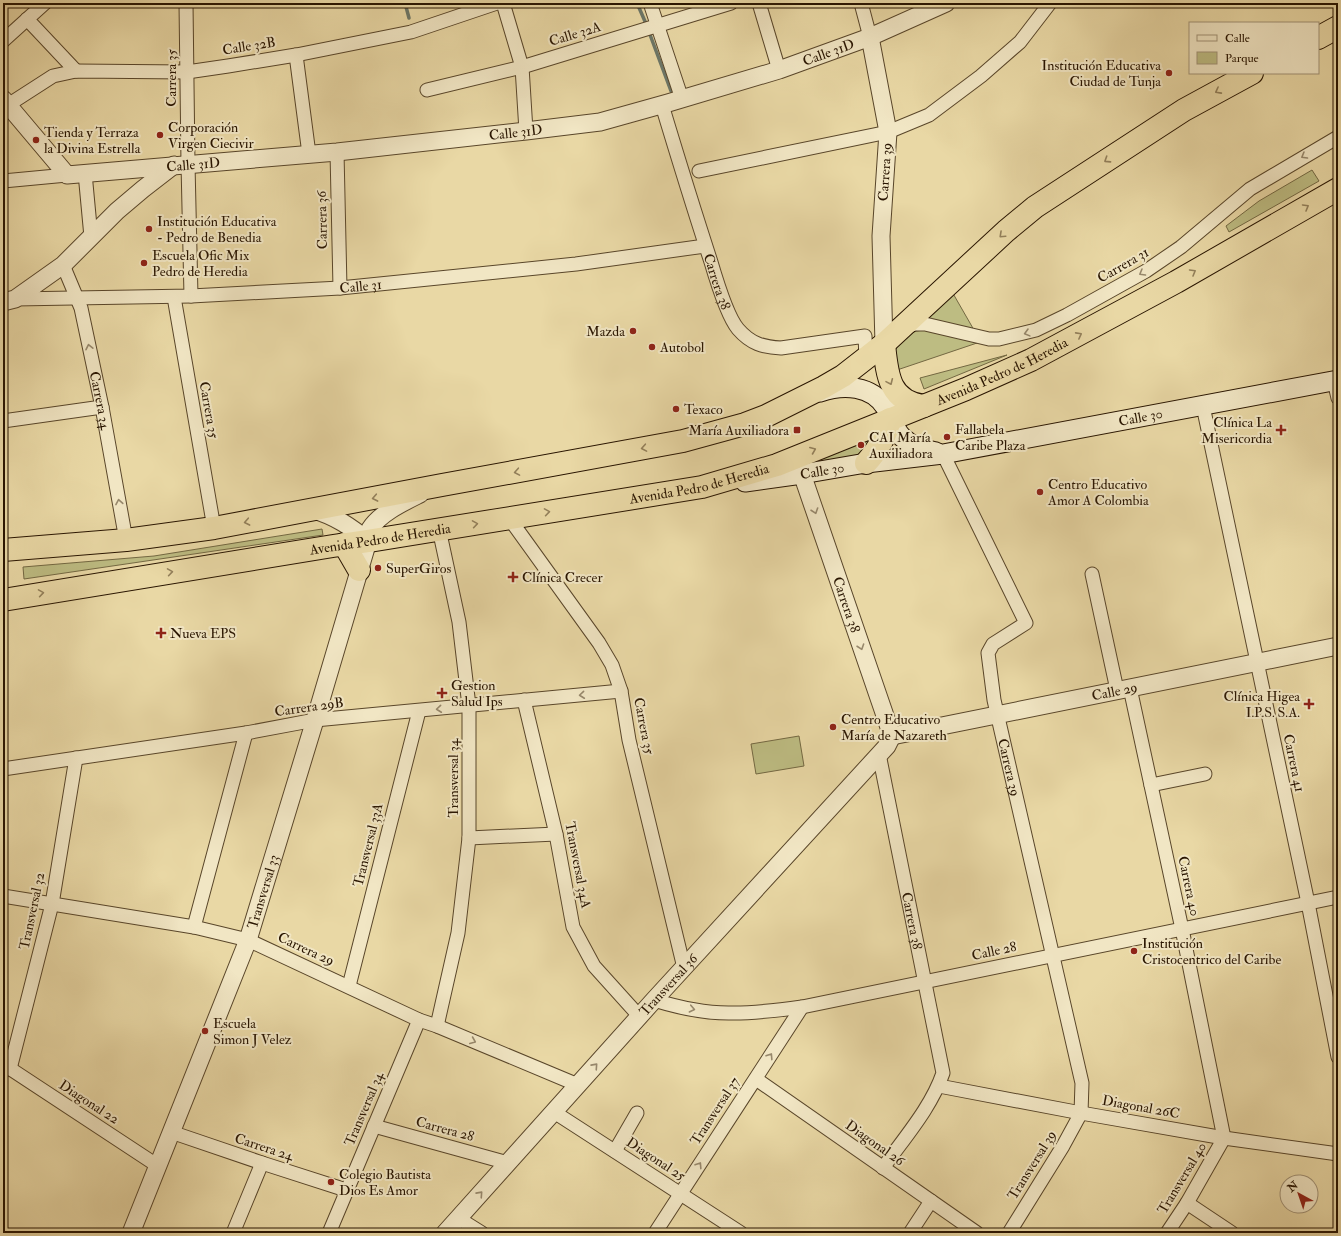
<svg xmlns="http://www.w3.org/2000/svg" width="1341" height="1236" viewBox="0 0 1341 1236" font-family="'IM FELL Double Pica',serif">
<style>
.green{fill:#bdbc82;stroke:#736842}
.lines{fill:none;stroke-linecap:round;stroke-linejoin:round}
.stream{stroke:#6c7768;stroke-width:3.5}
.minor-casing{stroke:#59462a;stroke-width:15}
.tertiary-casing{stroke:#59462a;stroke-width:19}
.secondary-casing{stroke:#291501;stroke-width:21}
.trunk-casing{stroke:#291501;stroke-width:24}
.minor{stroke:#f1e6c4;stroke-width:13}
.tertiary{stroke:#f1e6c4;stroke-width:17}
.secondary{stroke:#f1e6c4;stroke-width:19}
.trunk{stroke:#e9d8a5;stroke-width:22}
.oneway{stroke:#93805b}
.oneway2{stroke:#97886c}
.poi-dot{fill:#8f2418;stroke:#f1e6c4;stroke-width:1.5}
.labels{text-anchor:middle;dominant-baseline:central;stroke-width:4;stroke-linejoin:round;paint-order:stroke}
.street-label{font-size:14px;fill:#291501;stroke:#f1e6c4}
.poi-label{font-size:14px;fill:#291501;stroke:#f1e6c4;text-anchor:start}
</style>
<rect width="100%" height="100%" fill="#e9d8a5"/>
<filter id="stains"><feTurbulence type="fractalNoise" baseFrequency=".005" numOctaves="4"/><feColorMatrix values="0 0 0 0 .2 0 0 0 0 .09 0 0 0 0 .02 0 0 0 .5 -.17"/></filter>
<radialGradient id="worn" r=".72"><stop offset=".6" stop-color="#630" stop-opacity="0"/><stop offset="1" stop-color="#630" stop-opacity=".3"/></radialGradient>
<g class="green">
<polygon points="1312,170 1319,181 1229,232 1226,226 1259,201"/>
<polygon points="951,290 974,330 923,318"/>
<path d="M933 329 977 343 897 370 894 351C907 332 911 331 933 329Z"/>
<polygon points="1007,355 924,389 920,378"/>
<polygon points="878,431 869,457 790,465"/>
<polygon points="322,529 323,535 24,579 23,567 154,556"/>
<polygon points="799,736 804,766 756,774 751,744"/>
</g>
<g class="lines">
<g class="stream">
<polyline points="405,3 409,18"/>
<polyline points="637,3 647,26"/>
<polyline points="649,32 671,91"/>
</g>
<defs>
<g id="minor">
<polyline points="186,3 188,164 191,296"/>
<polyline points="503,3 522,67 526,131"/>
<polyline points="650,3 682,99"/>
<polyline points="759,3 779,70"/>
<polyline points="861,3 870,37"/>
<polyline points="27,19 76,71"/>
<polyline points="3,41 45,3"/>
<polyline points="296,55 309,154"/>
<polyline points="427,90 522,67 731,3"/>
<polyline points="8,105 53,76 76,71 187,72 228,66 296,55 411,32 497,3"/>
<path id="s1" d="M662 105C678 158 694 210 711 262 716 279 727 316 738 329 751 344 763 347 781 348L865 336 866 359"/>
<polyline points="337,152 340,288"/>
<polyline points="699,171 888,132 929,115 981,76 1020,42 1050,3"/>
<polyline points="85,173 91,237"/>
<polyline points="3,181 67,175"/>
<path id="s2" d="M63 265 81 308 102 407 126 540"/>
<polyline points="174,297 214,528"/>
<path id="s3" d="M15 299 191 296 340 288 576 264 705 246"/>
<polyline points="905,327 915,324 925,324 989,339 999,339 1036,330 1067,315 1146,271 1181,247 1250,189 1338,137"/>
<polyline points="1334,381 1338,398"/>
<polyline points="1203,406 1308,903 1338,1057"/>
<polyline points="3,421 102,407"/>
<path id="s4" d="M943 454 1026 623 993 644 988 653 994 700 1082 1083 1081 1113 1063 1146 1009 1233"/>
<polyline points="509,518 599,643 612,665 621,691 629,740 684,968"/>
<polyline points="1092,574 1117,690"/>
<polyline points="1130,688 1182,929 1224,1138 1187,1203 1167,1233"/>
<polyline points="524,700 556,834 573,927 594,966 640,1017"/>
<path id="s5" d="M879 754 943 1073C931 1108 904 1138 883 1168"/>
<polyline points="3,769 246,733 315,720 621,691"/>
<polyline points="1151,785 1205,774"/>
<polyline points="469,838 556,834"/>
<polyline points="3,896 194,927 248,940 419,1020 437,1026 578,1085"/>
<polyline points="194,927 246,733"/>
<polyline points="349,986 419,711"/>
<path d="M654 1000C680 1008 707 1014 734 1013 757 1013 780 1010 802 1007L1338 897"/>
<polyline points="437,1026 458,933 469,838 469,706 459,622 439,529"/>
<polyline points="3,1064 158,1166"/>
<polyline points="10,1069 52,904 76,758"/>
<polyline points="756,1079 977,1233"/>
<polyline points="939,1086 1081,1113 1224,1138 1338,1154"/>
<polyline points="554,1112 741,1233"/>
<polyline points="374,1126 508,1163"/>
<polyline points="171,1132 262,1163 346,1190"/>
<polyline points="615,1151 637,1113"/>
<polyline points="1187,1203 1232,1233"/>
<polyline points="458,1218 482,1233"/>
<polyline points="233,1233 262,1163"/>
<polyline points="329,1233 419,1020"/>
<polyline points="655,1233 802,1007"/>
<polyline points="910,1233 931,1201"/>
</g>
<g id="tertiary">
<polyline points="870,37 888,132 881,236 884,344"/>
<path id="s6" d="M3 99 67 175 337 152 526 131 600 122 668 103 779 70 870 37 946 3"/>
<polyline points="3,302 15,299 63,265 117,211 143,189 174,165"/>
<path id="s7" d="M802 474 892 736"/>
<path d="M314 510C335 516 351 527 368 541"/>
<path id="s8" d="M892 736 1338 646"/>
<path id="s9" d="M131 1233 248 940 315 720 368 541C368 537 368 532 370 529 380 513 404 502 420 494"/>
<path id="s10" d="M445 1233 654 1000 887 746 892 736"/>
</g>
<g id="secondary">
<path d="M820 392C843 384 872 385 886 408 892 418 894 429 902 437 912 447 923 449 936 452"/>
<path id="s11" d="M745 482 802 474 866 463 943 454 1338 380"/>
</g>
<g id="trunk">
<polyline points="1318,38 1338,27"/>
<path d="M884 344C887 373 888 401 924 406"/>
<path d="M866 463C878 450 886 437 890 419"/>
<polyline points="344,544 359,570"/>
<polyline points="3,550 126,540 214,528 442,485 683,441 745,424 766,416 824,387 843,376 884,344 1006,231 1035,207 1184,110 1252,73"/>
<path id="s12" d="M3 600 333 546 368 541 702 487 777 465 966 389 1031 360 1176 282 1338 189"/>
</g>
</defs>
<use href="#minor" class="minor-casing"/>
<use href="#tertiary" class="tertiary-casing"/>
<use href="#secondary" class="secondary-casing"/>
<use href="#trunk" class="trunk-casing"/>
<use href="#minor" class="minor"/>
<use href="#tertiary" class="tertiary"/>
<use href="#secondary" class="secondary"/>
<use href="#trunk" class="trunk"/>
</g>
<defs><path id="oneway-chevron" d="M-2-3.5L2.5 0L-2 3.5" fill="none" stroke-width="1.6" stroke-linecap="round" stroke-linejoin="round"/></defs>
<g class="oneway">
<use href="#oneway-chevron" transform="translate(1218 91) rotate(152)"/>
<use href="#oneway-chevron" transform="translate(1107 160) rotate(147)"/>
<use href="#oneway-chevron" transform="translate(1306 207) rotate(-30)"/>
<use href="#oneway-chevron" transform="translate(1002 235) rotate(137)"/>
<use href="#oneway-chevron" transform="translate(1193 272) rotate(-30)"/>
<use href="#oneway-chevron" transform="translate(1079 335) rotate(-28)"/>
<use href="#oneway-chevron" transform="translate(890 382) rotate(66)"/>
<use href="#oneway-chevron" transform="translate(644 448) rotate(170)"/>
<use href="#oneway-chevron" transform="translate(813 450) rotate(-22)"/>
<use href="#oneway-chevron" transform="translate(517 472) rotate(170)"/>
<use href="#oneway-chevron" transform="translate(375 498) rotate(169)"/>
<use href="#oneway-chevron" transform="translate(547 512) rotate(-9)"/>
<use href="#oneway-chevron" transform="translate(247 522) rotate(169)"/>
<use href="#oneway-chevron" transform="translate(475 524) rotate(-9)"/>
<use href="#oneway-chevron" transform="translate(170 572) rotate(-9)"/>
<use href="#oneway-chevron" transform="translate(41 593) rotate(-9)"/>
</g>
<g class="oneway2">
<use href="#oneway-chevron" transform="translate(1304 156) rotate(150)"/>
<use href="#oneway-chevron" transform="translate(1142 273) rotate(150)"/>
<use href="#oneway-chevron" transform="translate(1027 333) rotate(165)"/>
<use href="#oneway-chevron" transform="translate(89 347) rotate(-102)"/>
<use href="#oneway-chevron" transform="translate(119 502) rotate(-100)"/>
<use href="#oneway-chevron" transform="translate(815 511) rotate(71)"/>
<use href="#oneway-chevron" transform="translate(861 647) rotate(71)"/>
<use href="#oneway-chevron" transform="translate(582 695) rotate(174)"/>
<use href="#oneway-chevron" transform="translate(439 709) rotate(174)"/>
<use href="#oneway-chevron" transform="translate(692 1009) rotate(12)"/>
<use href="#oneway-chevron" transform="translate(473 1041) rotate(23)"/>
<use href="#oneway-chevron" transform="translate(770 1056) rotate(-57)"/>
<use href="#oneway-chevron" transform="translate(595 1066) rotate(-48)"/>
<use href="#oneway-chevron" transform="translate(699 1165) rotate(-57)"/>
<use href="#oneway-chevron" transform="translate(480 1194) rotate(-48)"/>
</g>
<g class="poi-dot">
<circle cx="1169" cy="73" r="4"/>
<circle cx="160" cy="135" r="4"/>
<circle cx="36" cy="140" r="4"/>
<circle cx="149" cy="229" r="4"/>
<circle cx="144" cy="263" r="4"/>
<circle cx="633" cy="331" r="4"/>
<circle cx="652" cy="347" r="4"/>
<circle cx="676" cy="409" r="4"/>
<rect x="793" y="426" width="8" height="8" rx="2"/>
<path d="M1279 424h4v4h4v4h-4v4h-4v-4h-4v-4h4z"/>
<circle cx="947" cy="437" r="4"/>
<circle cx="861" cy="445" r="4"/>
<circle cx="1040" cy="492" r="4"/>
<circle cx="378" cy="568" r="4"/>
<path d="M511 571h4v4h4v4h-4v4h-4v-4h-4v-4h4z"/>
<path d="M159 627h4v4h4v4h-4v4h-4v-4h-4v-4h4z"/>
<path d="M440 687h4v4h4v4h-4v4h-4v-4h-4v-4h4z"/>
<path d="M1307 698h4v4h4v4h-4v4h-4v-4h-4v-4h4z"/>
<circle cx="833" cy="727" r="4"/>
<circle cx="1134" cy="951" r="4"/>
<circle cx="205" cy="1031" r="4"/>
<circle cx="331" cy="1182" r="4"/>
</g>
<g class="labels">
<g class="street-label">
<text transform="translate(575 34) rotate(-17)">Calle 32A</text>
<text transform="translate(249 46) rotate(-9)">Calle 32B</text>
<text stroke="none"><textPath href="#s6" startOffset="874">Calle 31D</textPath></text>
<text transform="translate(171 78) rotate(-90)">Carrera 35</text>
<text stroke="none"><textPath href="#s6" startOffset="550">Calle 31D</textPath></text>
<text stroke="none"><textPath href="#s6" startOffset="226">Calle 31D</textPath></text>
<text transform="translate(885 172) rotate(-86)">Carrera 39</text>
<text transform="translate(322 220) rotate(-91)">Carrera 36</text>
<text transform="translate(1123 265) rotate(-30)">Carrera 31</text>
<text stroke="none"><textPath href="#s1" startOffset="185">Carrera 38</textPath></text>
<text stroke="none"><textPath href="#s3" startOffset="346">Calle 31</textPath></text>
<text stroke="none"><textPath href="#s12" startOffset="1030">Avenida Pedro de Heredia</textPath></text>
<text stroke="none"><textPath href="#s2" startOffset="141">Carrera 34</textPath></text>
<text transform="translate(209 410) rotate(80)">Carrera 35</text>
<text stroke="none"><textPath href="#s11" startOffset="401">Calle 30</textPath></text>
<text stroke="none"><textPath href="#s11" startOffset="78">Calle 30</textPath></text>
<text stroke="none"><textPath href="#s12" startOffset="706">Avenida Pedro de Heredia</textPath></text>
<text stroke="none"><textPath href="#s12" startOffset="382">Avenida Pedro de Heredia</textPath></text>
<text stroke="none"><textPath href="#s7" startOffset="138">Carrera 38</textPath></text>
<text stroke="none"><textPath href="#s8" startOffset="227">Calle 29</textPath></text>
<text transform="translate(309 707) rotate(-8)">Carrera 29B</text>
<text transform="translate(644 726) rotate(79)">Carrera 35</text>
<text transform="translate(1294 763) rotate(78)">Carrera 41</text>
<text stroke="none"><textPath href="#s4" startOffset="354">Carrera 39</textPath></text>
<text transform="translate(453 778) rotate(-90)">Transversal 34</text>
<text transform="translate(368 845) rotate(-76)">Transversal 33A</text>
<text transform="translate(578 865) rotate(79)">Transversal 34A</text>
<text transform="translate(1189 886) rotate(78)">Carrera 40</text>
<text stroke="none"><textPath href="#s9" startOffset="366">Transversal 33</textPath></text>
<text transform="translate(32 911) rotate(-78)">Transversal 32</text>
<text stroke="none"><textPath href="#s5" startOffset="170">Carrera 38</textPath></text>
<text transform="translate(306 949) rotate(25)">Carrera 29</text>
<text transform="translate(994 951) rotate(-12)">Calle 28</text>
<text stroke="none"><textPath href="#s10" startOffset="334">Transversal 36</textPath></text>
<text transform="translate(89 1102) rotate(33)">Diagonal 22</text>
<text transform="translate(1141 1107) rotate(10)">Diagonal 26C</text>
<text transform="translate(364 1109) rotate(-67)">Transversal 34</text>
<text transform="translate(715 1111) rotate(-57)">Transversal 37</text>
<text transform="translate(445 1129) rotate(15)">Carrera 28</text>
<text transform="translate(875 1143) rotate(35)">Diagonal 26</text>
<text transform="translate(264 1147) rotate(18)">Carrera 24</text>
<text transform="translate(656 1159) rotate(33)">Diagonal 25</text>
<text transform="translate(1032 1165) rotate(-58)">Transversal 39</text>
<text transform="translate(1182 1178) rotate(-59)">Transversal 40</text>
</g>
<g class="poi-label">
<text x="1161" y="65" text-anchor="end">Institución Educativa<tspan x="1161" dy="16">Ciudad de Tunja</tspan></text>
<text x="168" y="127">Corporación<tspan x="168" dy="16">Virgen Ciecivir</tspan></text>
<text x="44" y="132">Tienda y Terraza<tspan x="44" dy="16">la Divina Estrella</tspan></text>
<text x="157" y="221">Institución Educativa<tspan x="157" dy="16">- Pedro de Benedia</tspan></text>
<text x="152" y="255">Escuela Ofic Mix<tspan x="152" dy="16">Pedro de Heredia</tspan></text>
<text x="625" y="331" text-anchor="end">Mazda</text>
<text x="660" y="347">Autobol</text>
<text x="684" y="409">Texaco</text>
<text x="1272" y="422" text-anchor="end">Clínica La<tspan x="1272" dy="16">Misericordia</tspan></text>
<text x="955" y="429">Fallabela<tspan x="955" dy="16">Caribe Plaza</tspan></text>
<text x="789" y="430" text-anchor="end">María Auxiliadora</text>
<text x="869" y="437">CAI María<tspan x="869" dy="16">Auxiliadora</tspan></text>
<text x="1048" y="484">Centro Educativo<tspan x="1048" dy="16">Amor A Colombia</tspan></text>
<text x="386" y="568">SuperGiros</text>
<text x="522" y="577">Clínica Crecer</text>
<text x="170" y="633">Nueva EPS</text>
<text x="451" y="685">Gestion<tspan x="451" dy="16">Salud Ips</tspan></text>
<text x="1300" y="696" text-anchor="end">Clínica Higea<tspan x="1300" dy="16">I.P.S. S.A.</tspan></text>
<text x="841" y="719">Centro Educativo<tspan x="841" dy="16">María de Nazareth</tspan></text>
<text x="1142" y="943">Institución<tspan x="1142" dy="16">Cristocentrico del Caribe</tspan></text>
<text x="213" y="1023">Escuela<tspan x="213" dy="16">Simon J Velez</tspan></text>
<text x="339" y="1174">Colegio Bautista<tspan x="339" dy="16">Dios Es Amor</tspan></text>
</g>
</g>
<rect width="1341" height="1236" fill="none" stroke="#e9d8a5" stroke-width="16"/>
<rect x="4" y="4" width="1333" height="1228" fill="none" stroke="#291501" stroke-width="2"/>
<rect x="8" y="8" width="1325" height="1220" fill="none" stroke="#291501"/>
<rect x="1189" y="22" width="130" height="52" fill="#f1e6c4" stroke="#a19276"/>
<rect x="1197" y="35" width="20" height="6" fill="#f1e6c4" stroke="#a19276"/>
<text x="1225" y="42" font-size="12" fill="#291501">Calle</text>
<rect x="1197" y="52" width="20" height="12" fill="#bdbc82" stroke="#a19276"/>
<text x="1225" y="62" font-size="12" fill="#291501">Parque</text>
<g transform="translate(1299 1194) rotate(320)"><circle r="19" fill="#f1e6c4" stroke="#a19276"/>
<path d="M0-3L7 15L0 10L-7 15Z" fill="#8f2418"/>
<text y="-6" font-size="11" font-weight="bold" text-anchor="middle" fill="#291501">N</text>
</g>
<rect width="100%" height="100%" filter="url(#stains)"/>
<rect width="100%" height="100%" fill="url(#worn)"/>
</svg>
